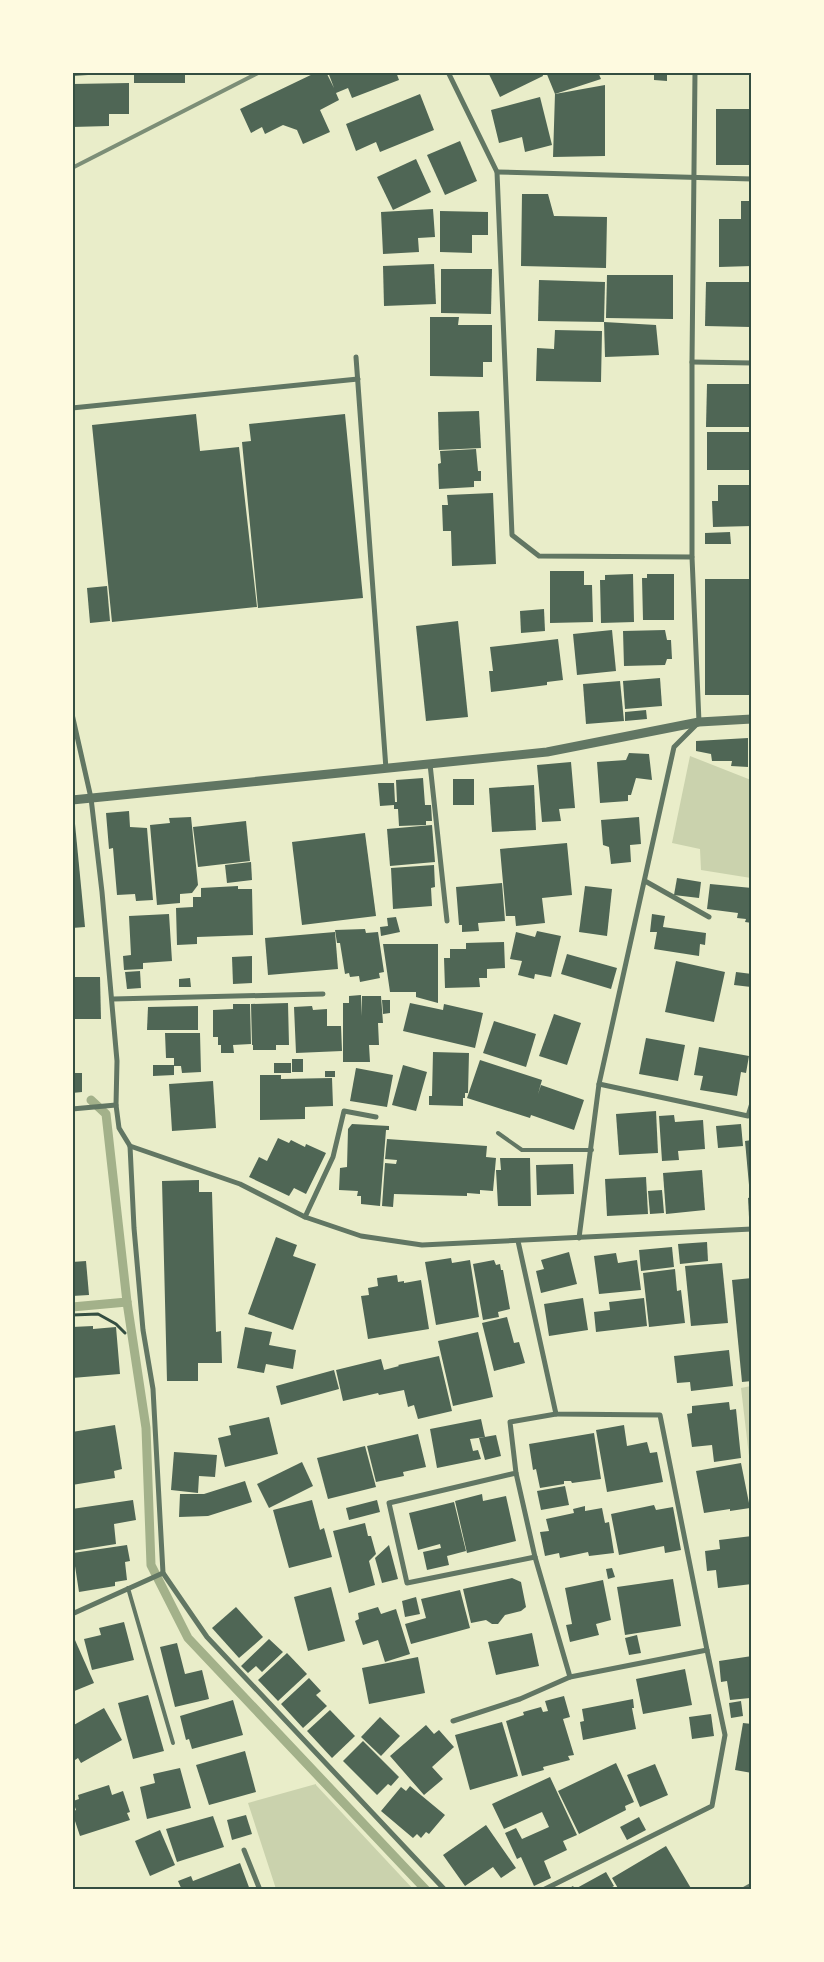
<svg xmlns="http://www.w3.org/2000/svg" width="824" height="1962" viewBox="0 0 824 1962" font-family="Montserrat,sans-serif">
<style>
.green{fill:#cad2ad}
.lines{fill:none;stroke-linecap:round;stroke-linejoin:round}
.stream{stroke:#a3b18a;stroke-width:9}
.building{fill:#4f6655}
.path{stroke:#344e41;stroke-width:3}
.service{stroke:#617663;stroke-width:4}
.minor{stroke:#617663;stroke-width:5}
.tertiary{stroke:#617663;stroke-width:9}
.rail{stroke:#7c8e77;stroke-width:4}
.neatline{fill:none;stroke:#344e41;stroke-width:2}
</style>
<rect width="100%" height="100%" fill="#e9edc9"/>
<g class="green">
<polygon points="690,756 751,780 751,878 701,870 700,849 672,843"/>
<polygon points="751,1386 752,1386 751,1473 741,1388"/>
<polygon points="316,1784 316,1785 413,1889 276,1889 248,1803"/>
</g>
<g class="lines">
<g class="stream">
<polyline points="91,1100 106,1114 127,1302 146,1428 151,1565 188,1638 426,1890"/>
<polyline points="72,1307 127,1302"/>
</g>
</g>
<g class="building">
<polygon points="72,72 104,72 104,74 72,76"/>
<rect x="134" y="72" width="51" height="11"/>
<polygon points="317,72 326,72 334,88 328,72 396,72 399,80 352,98 348,88 336,93 339,100 320,110 330,132 303,144 297,130 283,125 265,134 262,127 251,133 240,109"/>
<polygon points="488,72 542,72 543,76 500,97"/>
<polygon points="546,72 598,72 601,79 555,94"/>
<polygon points="654,72 667,72 667,81 654,80"/>
<polygon points="129,83 129,114 109,114 109,126 72,127 72,84"/>
<polygon points="605,85 605,156 553,157 555,94"/>
<polygon points="420,94 434,130 380,152 376,142 356,151 346,124"/>
<polygon points="540,97 552,145 525,152 522,137 499,143 491,110"/>
<rect x="716" y="109" width="36" height="56"/>
<polygon points="460,141 477,181 445,195 427,155"/>
<polygon points="416,159 431,192 393,210 377,177"/>
<polygon points="522,194 548,194 554,216 607,217 606,268 521,266"/>
<polygon points="741,201 752,201 752,266 719,267 719,219 741,219"/>
<polygon points="433,209 435,237 418,238 419,252 383,254 381,212"/>
<polygon points="440,211 488,212 488,235 472,235 472,253 440,252"/>
<polygon points="434,264 436,304 384,306 383,266"/>
<polygon points="441,269 492,269 491,314 441,313"/>
<polygon points="607,275 673,275 673,319 606,318"/>
<polygon points="539,280 605,282 604,322 538,321"/>
<polygon points="706,282 751,282 750,327 705,326"/>
<polygon points="430,317 459,317 458,325 492,325 492,362 483,362 483,377 430,376"/>
<polygon points="604,322 656,325 659,355 605,357"/>
<polygon points="555,330 602,331 601,382 536,381 537,348 554,349"/>
<polygon points="707,384 752,384 752,427 706,427"/>
<polygon points="479,411 481,448 439,450 438,412"/>
<polygon points="196,414 200,451 239,447 257,607 112,622 92,425"/>
<polygon points="345,414 363,598 258,608 242,442 251,441 249,424"/>
<rect x="707" y="432" width="45" height="38"/>
<polygon points="476,449 478,471 481,471 481,481 474,481 474,487 439,489 438,464 441,463 440,451"/>
<polygon points="718,485 752,485 752,526 713,527 712,501 718,501"/>
<polygon points="493,493 496,564 452,566 451,531 443,531 442,505 448,505 447,495"/>
<polygon points="730,532 731,544 705,544 705,533"/>
<polygon points="550,571 584,571 584,585 592,585 593,622 550,623"/>
<polygon points="633,574 634,622 601,623 600,580 605,580 605,575"/>
<polygon points="647,574 674,574 674,620 643,620 642,578 647,578"/>
<rect x="705" y="579" width="47" height="116"/>
<polygon points="107,586 110,621 90,623 87,588"/>
<polygon points="544,609 545,631 521,633 520,611"/>
<polygon points="458,621 468,717 426,721 416,626"/>
<polygon points="612,630 616,671 577,675 573,634"/>
<polygon points="665,630 667,640 671,640 672,659 667,659 665,665 624,666 623,631"/>
<polygon points="558,639 563,680 547,682 547,685 491,692 489,671 493,671 490,647"/>
<polygon points="660,678 662,706 625,709 623,681"/>
<polygon points="620,681 624,721 586,724 583,684"/>
<polygon points="646,710 647,719 625,721 625,712"/>
<polygon points="748,738 748,767 731,766 732,761 712,761 711,754 696,751 696,741"/>
<polygon points="629,753 649,754 652,780 636,778 631,795 628,795 628,801 600,803 597,762 626,760"/>
<polygon points="571,762 575,808 559,809 561,821 542,822 537,765"/>
<polygon points="423,778 425,805 431,805 432,821 426,821 426,825 399,826 398,809 394,809 394,805 380,806 378,783 394,783 395,802 397,802 396,780"/>
<rect x="453" y="779" width="21" height="26"/>
<polygon points="534,785 536,830 492,832 489,788"/>
<polygon points="129,811 130,827 147,828 153,900 136,901 135,894 117,895 113,848 109,849 106,813"/>
<polygon points="191,817 198,885 192,893 180,894 180,903 157,905 150,825 170,823 169,818"/>
<polygon points="639,817 641,844 630,845 631,862 611,864 609,847 603,845 601,820"/>
<polygon points="246,821 250,861 198,867 193,827"/>
<polygon points="72,824 75,824 85,927 72,928"/>
<polygon points="432,825 435,862 390,866 387,829"/>
<polygon points="365,833 376,916 302,925 292,842"/>
<polygon points="567,843 572,895 542,898 545,923 516,926 515,916 506,916 500,849"/>
<polygon points="251,862 252,880 227,883 225,865"/>
<polygon points="434,865 435,887 431,888 432,906 393,909 391,868"/>
<polygon points="677,878 701,882 699,898 674,895"/>
<polygon points="502,883 505,921 478,923 479,931 462,932 462,925 459,925 456,887"/>
<polygon points="710,884 752,888 752,923 745,922 746,919 737,918 738,913 707,909"/>
<polygon points="238,886 238,889 252,889 253,935 197,937 197,944 177,945 176,908 193,907 193,897 201,897 201,888"/>
<polygon points="585,886 612,889 607,936 579,932"/>
<polygon points="169,914 172,961 143,963 143,969 124,970 123,956 131,955 129,916"/>
<polygon points="652,914 665,916 663,927 706,933 705,945 700,944 699,956 654,949 657,932 650,932"/>
<polygon points="396,917 400,932 381,936 380,927 388,926 387,918"/>
<polygon points="365,929 366,933 378,932 384,972 379,973 380,978 360,982 359,976 350,977 349,973 345,974 340,943 337,943 335,930"/>
<polygon points="537,931 561,936 551,977 535,974 534,979 518,975 522,961 510,959 516,932 535,937"/>
<polygon points="335,932 338,969 268,975 265,938"/>
<polygon points="504,942 505,968 487,969 487,978 479,978 480,987 445,988 444,958 450,958 450,949 466,949 466,943"/>
<polygon points="383,944 438,944 438,1003 416,997 416,992 390,992"/>
<polygon points="567,954 617,968 611,989 561,974"/>
<polygon points="252,956 252,983 233,984 232,957"/>
<polygon points="676,961 725,972 714,1022 665,1012"/>
<polygon points="140,971 141,988 127,989 125,972"/>
<polygon points="736,972 752,974 751,987 734,985"/>
<polygon points="72,977 100,977 101,1019 72,1019"/>
<polygon points="190,978 191,987 179,987 179,979"/>
<polygon points="361,995 361,1016 362,996 381,996 383,1023 378,1023 379,1045 369,1045 370,1062 343,1062 343,1003 349,1003 349,996"/>
<polygon points="382,1000 390,1000 390,1013 383,1014"/>
<polygon points="288,1003 289,1045 276,1045 276,1050 253,1050 253,1045 252,1045 251,1004"/>
<polygon points="410,1003 443,1010 444,1004 483,1013 475,1048 403,1031"/>
<polygon points="233,1004 250,1004 251,1044 233,1045 234,1053 221,1053 221,1045 218,1045 218,1037 213,1037 213,1010 233,1009"/>
<polygon points="198,1006 198,1030 147,1030 148,1007"/>
<polygon points="312,1006 313,1010 327,1009 327,1026 341,1026 342,1051 296,1053 294,1007"/>
<polygon points="554,1014 581,1023 567,1065 539,1056"/>
<polygon points="494,1021 536,1034 526,1067 483,1053"/>
<polygon points="165,1033 200,1033 201,1072 182,1073 181,1066 174,1066 174,1058 166,1058"/>
<polygon points="646,1038 685,1045 678,1081 639,1074"/>
<polygon points="699,1047 749,1056 746,1073 741,1072 737,1096 700,1090 703,1076 694,1075"/>
<polygon points="433,1052 469,1053 468,1093 465,1093 465,1098 463,1098 463,1106 429,1105 429,1096 432,1096"/>
<rect x="292" y="1059" width="11" height="13"/>
<polygon points="480,1060 542,1080 538,1094 541,1085 584,1100 574,1130 531,1115 530,1118 467,1098"/>
<rect x="274" y="1063" width="17" height="10"/>
<polygon points="153,1065 174,1065 174,1075 153,1076"/>
<polygon points="403,1065 427,1072 416,1111 392,1105"/>
<polygon points="356,1068 393,1075 387,1107 350,1101"/>
<rect x="325" y="1071" width="10" height="6"/>
<polygon points="72,1073 82,1073 82,1092 72,1093"/>
<polygon points="260,1075 281,1075 281,1079 332,1078 333,1106 305,1107 305,1119 260,1120"/>
<polygon points="213,1081 216,1128 172,1131 169,1084"/>
<polygon points="656,1111 658,1153 619,1155 616,1114"/>
<polygon points="674,1115 675,1122 703,1120 705,1149 678,1151 679,1160 662,1161 659,1116"/>
<polygon points="352,1124 389,1126 389,1130 386,1130 380,1206 361,1204 361,1196 357,1196 358,1191 339,1190 340,1168 347,1167 348,1129"/>
<polygon points="741,1124 743,1146 718,1148 716,1126"/>
<polygon points="278,1138 289,1143 291,1140 305,1147 306,1144 326,1153 306,1194 294,1188 289,1196 249,1177 259,1157 267,1161"/>
<polygon points="387,1139 487,1146 486,1157 496,1158 493,1191 480,1190 480,1194 467,1193 467,1196 394,1194 393,1207 382,1206 385,1163 396,1164 397,1160 385,1159"/>
<polygon points="752,1140 752,1196 750,1196 745,1141"/>
<polygon points="500,1158 530,1158 531,1206 498,1206 496,1170 501,1170"/>
<polygon points="573,1164 574,1194 537,1195 536,1165"/>
<polygon points="702,1170 705,1210 666,1214 663,1173"/>
<polygon points="646,1177 648,1214 607,1216 605,1179"/>
<polygon points="199,1180 199,1192 212,1192 216,1332 221,1331 222,1363 198,1363 198,1381 167,1381 162,1181"/>
<polygon points="662,1190 664,1213 650,1214 648,1191"/>
<polygon points="752,1197 752,1216 749,1217 748,1198"/>
<polygon points="276,1237 297,1245 293,1256 316,1264 293,1330 248,1314"/>
<polygon points="707,1242 708,1261 680,1264 678,1244"/>
<polygon points="672,1247 674,1267 641,1271 639,1250"/>
<polygon points="569,1252 577,1284 541,1293 536,1271 544,1269 541,1260"/>
<polygon points="616,1253 618,1263 637,1260 641,1290 599,1294 594,1256"/>
<polygon points="451,1258 452,1263 470,1260 479,1317 436,1325 425,1262"/>
<polygon points="494,1260 496,1265 500,1264 501,1270 503,1270 510,1309 498,1312 499,1317 483,1320 473,1264"/>
<polygon points="86,1261 89,1295 72,1296 72,1262"/>
<polygon points="722,1263 728,1323 691,1326 685,1266"/>
<polygon points="675,1269 677,1291 681,1290 685,1323 649,1327 643,1273"/>
<polygon points="397,1275 398,1282 404,1281 404,1283 421,1280 429,1329 368,1339 361,1296 369,1295 368,1288 378,1286 377,1278"/>
<polygon points="752,1278 752,1381 742,1382 732,1280"/>
<polygon points="583,1298 588,1330 549,1336 544,1304"/>
<polygon points="644,1298 647,1326 596,1332 594,1312 610,1310 609,1302"/>
<polygon points="507,1317 514,1343 519,1342 525,1363 494,1371 482,1323"/>
<polygon points="93,1326 93,1329 116,1327 120,1374 72,1378 72,1327"/>
<polygon points="245,1327 272,1332 269,1345 296,1350 293,1369 266,1364 264,1373 237,1368"/>
<polygon points="478,1332 493,1397 453,1406 438,1341"/>
<polygon points="729,1350 733,1386 691,1391 690,1382 677,1383 674,1356"/>
<polygon points="439,1356 452,1411 418,1419 414,1405 408,1407 404,1390 379,1395 378,1393 343,1401 336,1370 381,1359 384,1370 399,1366 398,1365"/>
<polygon points="334,1370 339,1389 281,1405 276,1386"/>
<polygon points="729,1402 730,1410 736,1409 741,1458 714,1462 712,1445 692,1447 687,1414 692,1413 692,1406"/>
<polygon points="269,1417 278,1454 225,1467 218,1438 231,1435 229,1426"/>
<polygon points="481,1419 485,1437 470,1439 473,1451 478,1450 481,1459 437,1468 430,1429"/>
<polygon points="115,1425 122,1469 114,1471 115,1478 72,1485 72,1432"/>
<polygon points="624,1425 627,1446 647,1442 650,1453 657,1452 663,1482 607,1492 596,1430"/>
<polygon points="594,1433 601,1479 572,1483 571,1481 564,1481 564,1484 540,1488 536,1469 533,1470 529,1444"/>
<polygon points="418,1434 426,1467 403,1472 404,1476 376,1482 367,1446"/>
<polygon points="496,1435 501,1456 485,1460 479,1438"/>
<polygon points="365,1446 376,1487 328,1499 317,1458"/>
<polygon points="174,1452 217,1455 215,1477 199,1476 198,1493 171,1490"/>
<polygon points="302,1462 313,1486 269,1508 257,1484"/>
<polygon points="741,1463 750,1508 730,1511 730,1509 704,1513 696,1471"/>
<polygon points="245,1481 252,1502 208,1516 179,1517 180,1494 204,1494"/>
<polygon points="565,1486 569,1505 541,1510 537,1491"/>
<polygon points="482,1494 483,1501 506,1496 516,1541 467,1553 455,1501"/>
<polygon points="133,1500 136,1520 114,1524 116,1544 72,1551 72,1509"/>
<polygon points="312,1500 320,1530 324,1528 332,1557 289,1568 273,1510"/>
<polygon points="377,1500 380,1512 349,1520 346,1508"/>
<polygon points="454,1502 466,1551 447,1556 449,1565 427,1570 423,1552 441,1548 440,1544 418,1550 409,1513"/>
<polygon points="654,1505 656,1510 673,1507 681,1550 665,1553 664,1546 619,1555 611,1514"/>
<polygon points="585,1506 585,1511 602,1508 605,1523 609,1522 614,1553 589,1556 588,1552 560,1558 559,1553 545,1556 540,1532 549,1531 546,1519 574,1513 573,1509"/>
<polygon points="365,1523 368,1536 371,1536 376,1554 369,1561 375,1585 349,1593 333,1531"/>
<polygon points="752,1536 752,1584 718,1588 716,1570 707,1571 705,1551 720,1549 719,1540"/>
<polygon points="127,1545 130,1561 125,1562 127,1580 115,1582 115,1586 79,1592 73,1553"/>
<polygon points="389,1545 398,1579 382,1583 375,1558"/>
<polygon points="612,1568 615,1577 608,1579 606,1569"/>
<polygon points="512,1578 521,1582 526,1607 521,1611 505,1615 498,1624 492,1624 486,1620 471,1623 463,1589"/>
<polygon points="673,1579 681,1626 625,1635 617,1587"/>
<polygon points="603,1580 611,1620 596,1624 599,1635 570,1642 566,1625 572,1624 565,1588"/>
<polygon points="331,1587 345,1641 308,1651 294,1597"/>
<polygon points="460,1590 470,1628 411,1644 405,1624 426,1618 421,1599"/>
<polygon points="416,1597 420,1614 405,1617 402,1601"/>
<polygon points="236,1607 263,1637 239,1658 212,1628"/>
<polygon points="378,1607 381,1614 396,1609 410,1654 385,1662 378,1640 363,1645 355,1621 359,1619 358,1613"/>
<polygon points="124,1622 134,1660 92,1670 84,1639 101,1635 99,1628"/>
<polygon points="532,1633 539,1666 496,1675 488,1642"/>
<polygon points="637,1635 641,1653 629,1655 625,1638"/>
<polygon points="269,1639 283,1652 262,1672 256,1666 248,1673 241,1666"/>
<polygon points="75,1640 94,1683 72,1692 72,1641"/>
<polygon points="177,1643 185,1674 202,1670 209,1699 175,1707 160,1647"/>
<polygon points="287,1653 307,1674 278,1701 258,1680"/>
<polygon points="752,1656 752,1695 750,1695 750,1698 730,1700 727,1681 721,1682 719,1661"/>
<polygon points="418,1657 425,1693 369,1704 362,1668"/>
<polygon points="685,1669 692,1705 643,1714 636,1679"/>
<polygon points="309,1678 321,1691 316,1695 327,1706 303,1728 281,1704"/>
<polygon points="148,1695 164,1751 133,1759 118,1703"/>
<polygon points="564,1696 570,1717 563,1719 574,1755 568,1756 570,1760 543,1767 544,1770 522,1776 506,1721 524,1715 523,1712 541,1707 543,1712 548,1711 545,1701"/>
<polygon points="633,1699 634,1708 632,1708 636,1729 583,1740 580,1722 584,1721 582,1709"/>
<polygon points="233,1700 243,1735 192,1749 189,1739 186,1740 180,1716"/>
<polygon points="741,1701 743,1716 731,1718 729,1703"/>
<polygon points="104,1708 122,1740 81,1763 78,1758 72,1762 72,1726"/>
<polygon points="330,1710 355,1736 332,1758 307,1731"/>
<polygon points="711,1714 714,1736 692,1739 689,1717"/>
<polygon points="380,1717 400,1736 381,1756 361,1737"/>
<polygon points="502,1722 518,1776 470,1790 455,1735"/>
<polygon points="743,1723 752,1724 752,1773 735,1770"/>
<polygon points="426,1725 434,1734 439,1730 454,1747 432,1767 443,1779 424,1795 390,1756"/>
<polygon points="363,1741 399,1777 391,1786 388,1784 377,1795 343,1761"/>
<polygon points="245,1751 256,1792 209,1805 196,1765"/>
<polygon points="616,1763 634,1802 625,1806 626,1810 579,1834 558,1791"/>
<polygon points="655,1764 668,1795 640,1807 627,1775"/>
<polygon points="180,1768 191,1808 147,1819 140,1787 155,1783 153,1774"/>
<polygon points="550,1777 577,1835 563,1841 567,1850 544,1861 551,1878 534,1886 521,1857 517,1859 505,1833 516,1828 522,1839 549,1827 542,1812 504,1829 492,1804"/>
<polygon points="109,1785 112,1795 123,1791 130,1812 127,1813 130,1820 80,1836 72,1812 76,1810 73,1801 79,1799 78,1795"/>
<polygon points="410,1786 445,1815 429,1834 426,1832 421,1838 417,1834 413,1838 381,1811 401,1787 406,1791"/>
<polygon points="246,1815 252,1834 232,1840 227,1820"/>
<polygon points="213,1816 224,1847 177,1862 166,1829"/>
<polygon points="639,1817 646,1830 627,1840 620,1827"/>
<polygon points="486,1825 516,1868 501,1878 493,1867 465,1886 443,1855"/>
<polygon points="160,1830 175,1865 150,1876 135,1841"/>
<polygon points="666,1846 692,1890 619,1890 612,1878"/>
<polygon points="240,1863 250,1890 182,1890 178,1881 191,1876 193,1881"/>
<polygon points="606,1872 614,1886 607,1890 566,1890 573,1886 575,1889"/>
</g>
<g class="lines">
<polyline class="path" points="72,1315 98,1314 116,1324 125,1333"/>
<g class="service">
<polyline points="498,1133 522,1150 592,1150"/>
<polyline points="128,1588 173,1743"/>
</g>
<g class="minor">
<polyline points="448,72 497,172 512,535 539,556 692,557"/>
<polyline points="497,172 752,179"/>
<polyline points="356,357 386,769"/>
<polyline points="692,362 752,363"/>
<polyline points="72,408 358,379"/>
<polyline points="72,714 91,798 102,892 117,1061 116,1105 119,1128 130,1146 134,1228 143,1330 153,1389 163,1573 207,1637 445,1890"/>
<polyline points="430,764 447,921"/>
<polyline points="645,881 709,917"/>
<polyline points="113,999 323,994"/>
<polyline points="599,1084 748,1116 752,1103"/>
<polyline points="72,1109 116,1105"/>
<polyline points="130,1146 240,1184 305,1217 361,1236 422,1245 752,1229"/>
<polyline points="305,1217 333,1157 344,1111 376,1117"/>
<polyline points="579,1238 599,1084 674,747 699,722 692,557 692,362 695,72"/>
<polyline points="516,1473 535,1557 570,1677"/>
<polyline points="535,1557 407,1583 389,1503 516,1473 510,1422 556,1414"/>
<polyline points="72,1614 163,1573"/>
<polyline points="453,1721 520,1699 570,1677 707,1650 660,1415 556,1414 518,1241"/>
<polyline points="244,1850 260,1890"/>
<polyline points="543,1890 712,1806 725,1735 707,1650"/>
<polyline points="743,1890 752,1885"/>
</g>
<polyline class="tertiary" points="72,800 547,752 699,722 752,719"/>
<polyline class="rail" points="72,168 260,72"/>
</g>
<rect width="824" height="1962" fill="none" stroke="#fefae0" stroke-width="148"/>
<rect x="74" y="74" width="676" height="1814" class="neatline"/>
</svg>
